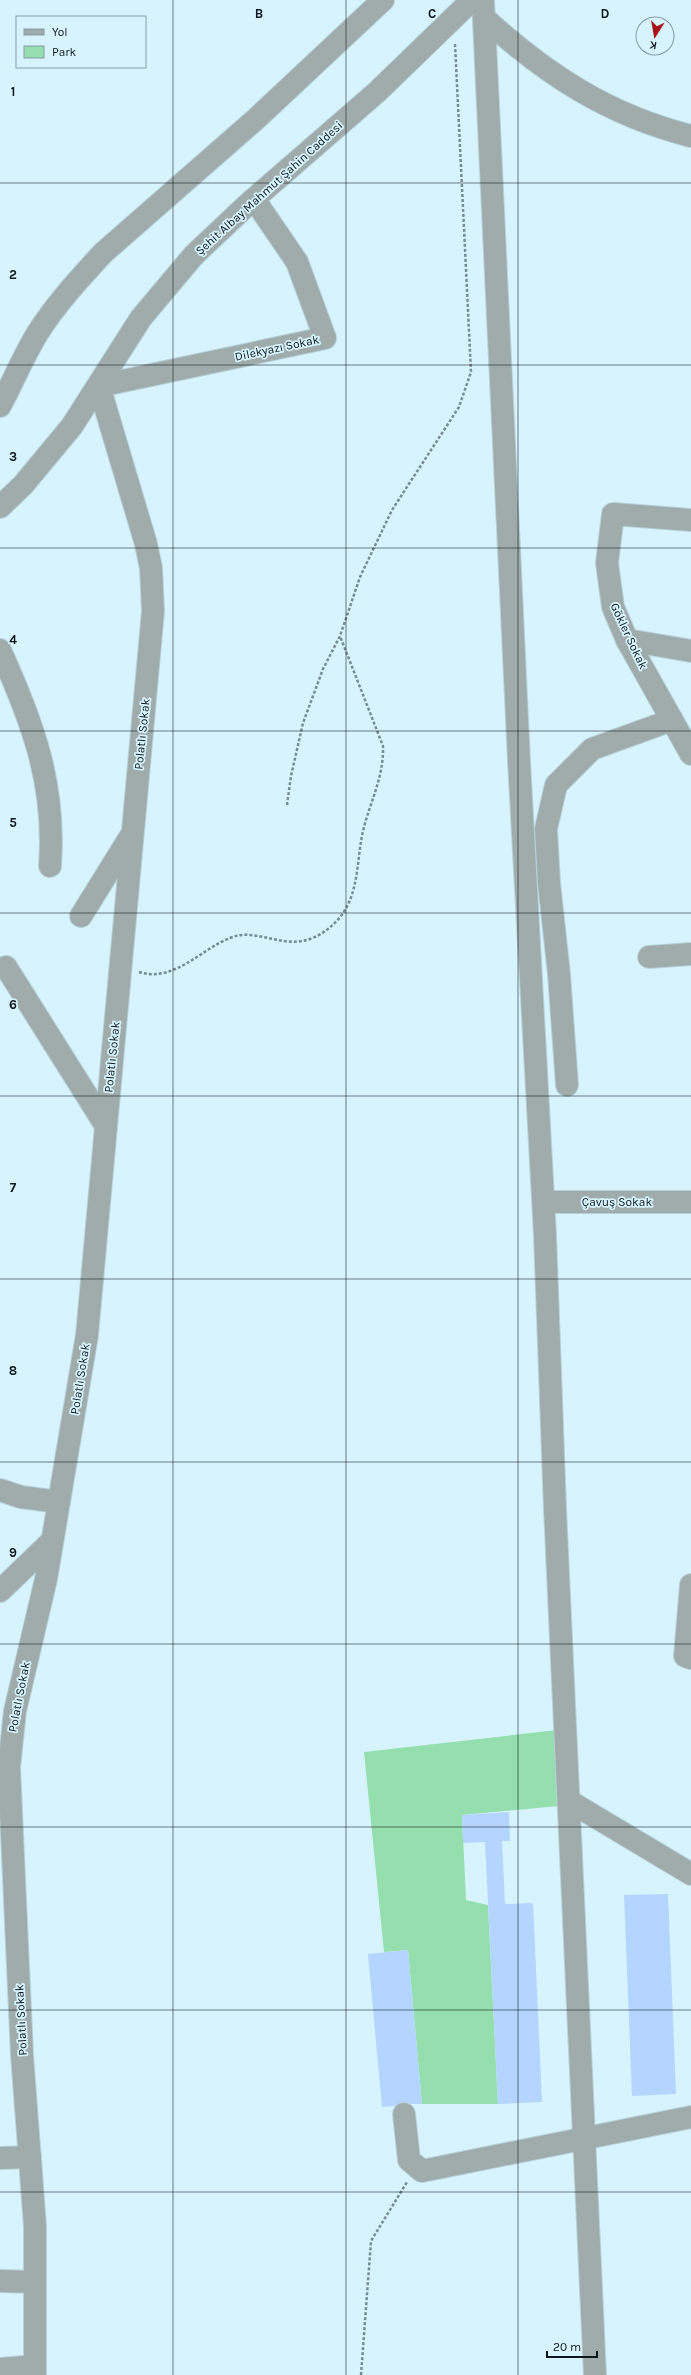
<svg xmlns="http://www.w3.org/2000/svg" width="691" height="2375" viewBox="0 0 691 2375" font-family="Karla,sans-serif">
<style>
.green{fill:#95dfae}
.building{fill:#b4d5ff}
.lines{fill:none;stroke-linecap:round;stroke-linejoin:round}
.minor-casing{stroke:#b7d1da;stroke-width:24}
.path{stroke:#778b92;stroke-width:2.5;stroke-dasharray:3 2;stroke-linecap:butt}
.minor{stroke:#9facab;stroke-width:22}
.grid{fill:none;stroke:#0e181c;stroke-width:1;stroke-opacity:0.55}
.labels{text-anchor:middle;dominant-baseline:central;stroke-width:3.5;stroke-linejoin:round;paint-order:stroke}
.street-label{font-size:12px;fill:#0e181c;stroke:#d7f4fe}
.grid-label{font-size:13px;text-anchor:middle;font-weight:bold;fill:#0e181c;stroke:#d7f4fe;stroke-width:3.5;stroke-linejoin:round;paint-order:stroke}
</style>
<rect width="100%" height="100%" fill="#d7f4fe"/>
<polygon class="green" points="566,1729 570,1805 462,1815 466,1900 488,1905 498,2104 422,2104 408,1950 384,1952 364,1752"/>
<g class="building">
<polygon points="509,1812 510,1841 502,1841 505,1904 533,1903 542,2102 498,2104 485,1842 463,1843 462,1815"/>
<polygon points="668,1894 676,2094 632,2096 624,1895"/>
<polygon points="408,1950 422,2104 411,2104 403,2102 395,2106 382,2107 368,1954"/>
</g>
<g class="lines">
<defs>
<g id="minor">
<polyline points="483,0 519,761 545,1235 555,1509 595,2375"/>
<path d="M484 18C547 75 608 115 691 136"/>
<path d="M0 406C13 382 23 357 37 334 55 305 80 278 103 253L256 119 383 0"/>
<polyline points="0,507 23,485 72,426 141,318 194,255 247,205 377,92 472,0"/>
<polyline points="691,520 613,514 607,563 613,607 627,640 691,754"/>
<polyline points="627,640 691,651"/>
<path d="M0 650C33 723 56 785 50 866"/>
<polyline points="81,916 130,837"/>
<polyline points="649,957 691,954"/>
<polyline points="6,967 106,1126"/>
<polyline points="567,1085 559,974 549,883 546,829 556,785 592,749 672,720"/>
<polyline points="544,1202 691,1202"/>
<polyline points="0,1490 21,1497 59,1502"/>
<polyline points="691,1585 685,1656 691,1658"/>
<polyline points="0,1591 51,1542"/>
<polyline points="569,1801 691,1874"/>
<polyline points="404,2114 409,2160 422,2171 691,2117"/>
<polyline points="0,2158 30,2157"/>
<polyline points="0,2281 35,2282"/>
<polyline points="0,2369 35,2366"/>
<polyline points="35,2375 35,2226 22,2055 9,1767 15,1711 46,1579 87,1335 153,611 151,568 146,544 99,386 325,338 297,262 254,199"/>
</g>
</defs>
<use href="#minor" class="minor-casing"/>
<g class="path">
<polyline points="287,805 291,776 303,723 323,669 340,636 360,577 392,510 459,407 471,372 455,44"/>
<path d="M139 972C174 983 201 949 230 938 255 927 282 949 310 939 324 934 337 923 345 910 359 887 357 857 363 831 370 802 384 777 383 746L340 636"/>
<polyline points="361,2375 371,2241 407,2182"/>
</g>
<use href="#minor" class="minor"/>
</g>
<path class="grid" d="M173 0V2375M346 0V2375M518 0V2375M0 183H691M0 365H691M0 548H691M0 731H691M0 913H691M0 1096H691M0 1279H691M0 1462H691M0 1644H691M0 1827H691M0 2010H691M0 2192H691"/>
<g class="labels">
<g class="street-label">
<text transform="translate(269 188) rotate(-42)">Şehit Albay Mahmut Şahin Caddesi</text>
<text transform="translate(277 348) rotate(-12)">Dilekyazı Sokak</text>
<text transform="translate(629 636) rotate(65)">Gökler Sokak</text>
<text transform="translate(142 734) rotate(-84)">Polatlı Sokak</text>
<text transform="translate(112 1057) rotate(-84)">Polatlı Sokak</text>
<text x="617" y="1202">Çavuş Sokak</text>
<text transform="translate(80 1379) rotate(-81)">Polatlı Sokak</text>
<text transform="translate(19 1697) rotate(-79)">Polatlı Sokak</text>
<text transform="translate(21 2020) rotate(-93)">Polatlı Sokak</text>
</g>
</g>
<g class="grid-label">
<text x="259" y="18">B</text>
<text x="432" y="18">C</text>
<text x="605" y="18">D</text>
<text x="13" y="96">1</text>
<text x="13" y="279">2</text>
<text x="13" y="461">3</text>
<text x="13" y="644">4</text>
<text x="13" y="827">5</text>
<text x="13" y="1009">6</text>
<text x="13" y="1192">7</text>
<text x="13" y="1375">8</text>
<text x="13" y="1557">9</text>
</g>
<rect x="16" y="16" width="130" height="52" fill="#d7f4fe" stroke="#879ca4"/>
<rect x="24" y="29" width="20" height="6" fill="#9facab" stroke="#879ca4"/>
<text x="52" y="36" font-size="12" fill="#0e181c">Yol</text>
<rect x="24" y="46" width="20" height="12" fill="#95dfae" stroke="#879ca4"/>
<text x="52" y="56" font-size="12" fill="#0e181c">Park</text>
<g transform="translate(655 36) rotate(191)"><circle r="19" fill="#d7f4fe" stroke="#879ca4"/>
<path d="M0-3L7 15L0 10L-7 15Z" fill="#a8131a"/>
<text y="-6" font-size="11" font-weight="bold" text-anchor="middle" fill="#0e181c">K</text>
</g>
<path d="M547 2351v6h50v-6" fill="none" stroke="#0e181c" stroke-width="2"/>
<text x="553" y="2351" font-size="12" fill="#0e181c" stroke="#d7f4fe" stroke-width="3" paint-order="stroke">20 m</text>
</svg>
